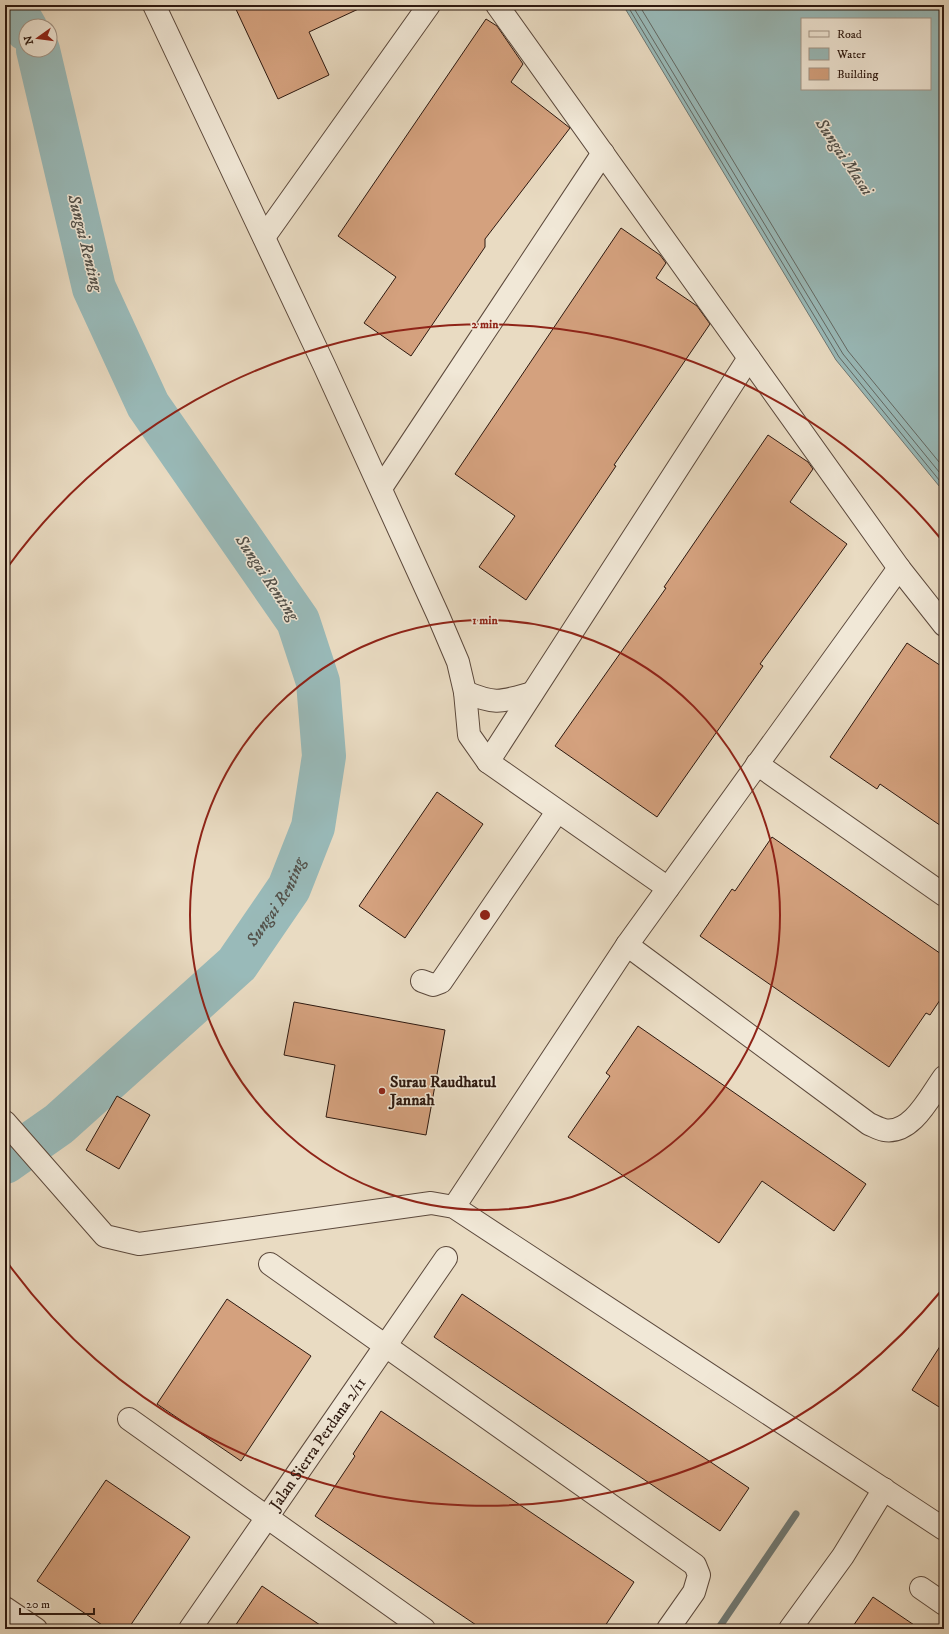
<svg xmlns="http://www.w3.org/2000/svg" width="949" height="1634" viewBox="0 0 949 1634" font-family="'IM FELL DW Pica',serif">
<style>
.water{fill:#99bab9;stroke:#6e7975;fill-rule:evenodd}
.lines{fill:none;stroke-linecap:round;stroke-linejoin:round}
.shore{stroke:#636964;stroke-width:1}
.stream{stroke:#6e7975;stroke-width:7}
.river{stroke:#99bab9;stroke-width:44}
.building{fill:#d4a17e;stroke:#2d180f}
.minor-casing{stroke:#5c493c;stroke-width:24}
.minor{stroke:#f1e8d7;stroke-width:22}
.ring{fill:none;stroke:#8f2418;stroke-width:2}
.poi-dot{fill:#8f2418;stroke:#f1e8d7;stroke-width:1.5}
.labels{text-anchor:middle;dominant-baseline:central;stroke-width:3;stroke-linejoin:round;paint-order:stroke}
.poi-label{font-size:16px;font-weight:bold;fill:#2d180f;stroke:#f1e8d7;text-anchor:start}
.street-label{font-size:16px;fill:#2d180f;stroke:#f1e8d7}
.water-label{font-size:17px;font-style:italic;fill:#53514a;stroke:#f1e8d7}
.centre{fill:#8f2418;stroke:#f1e8d7;stroke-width:2}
.ring-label{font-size:12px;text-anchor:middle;font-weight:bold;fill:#8f2418;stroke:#f1e8d7;stroke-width:3;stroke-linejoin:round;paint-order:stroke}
</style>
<rect width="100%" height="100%" fill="#e9dbc2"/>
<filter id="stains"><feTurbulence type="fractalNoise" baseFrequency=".005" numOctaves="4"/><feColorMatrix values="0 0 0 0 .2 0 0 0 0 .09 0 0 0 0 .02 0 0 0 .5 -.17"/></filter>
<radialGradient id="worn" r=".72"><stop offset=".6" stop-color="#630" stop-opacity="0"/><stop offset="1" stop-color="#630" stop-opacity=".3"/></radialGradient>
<path class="water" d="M623 5H944V492L836 360ZM802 19H930V89H802Z"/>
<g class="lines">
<g class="shore">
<polyline points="627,5 839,357 944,486"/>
<polyline points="632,5 843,354 944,478"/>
<polyline points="639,5 848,351 944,468"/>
</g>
<polyline class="stream" points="718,1629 796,1514"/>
<g class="river">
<polyline points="12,5 26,29"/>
<path id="s1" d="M5 1162 59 1124 237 964 289 888 313 827 324 756 318 682 298 621 148 405 94 288 38 50"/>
</g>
</g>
<g class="building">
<polygon points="234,5 367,5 309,32 329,75 278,99"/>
<polygon points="486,19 497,26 523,64 511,82 570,128 485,239 485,247 411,356 364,323 396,277 338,236"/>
<polygon points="621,228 660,255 666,263 656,278 697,306 710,324 614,465 616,466 526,600 479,567 515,516 455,474"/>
<polygon points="768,435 808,462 813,469 790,502 847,544 760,664 763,666 657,817 555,746 666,588 664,587"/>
<polygon points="907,643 944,668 944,828 880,784 877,789 830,757"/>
<polygon points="437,792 483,824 405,938 359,906"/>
<polygon points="772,837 944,956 944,994 930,1015 926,1013 889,1067 700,936 732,889 735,891"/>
<polygon points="294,1002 445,1030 426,1135 326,1117 335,1065 284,1055"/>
<polygon points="638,1026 866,1184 834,1231 762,1181 719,1243 568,1137 610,1076 606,1073"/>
<polygon points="117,1096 150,1115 119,1169 86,1150"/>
<polygon points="462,1294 749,1488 720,1531 434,1337"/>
<polygon points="227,1299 311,1356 241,1461 157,1404"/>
<polygon points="944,1340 944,1410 912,1390"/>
<polygon points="381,1411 634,1582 603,1629 482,1629 315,1516 355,1456 353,1454"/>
<polygon points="106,1480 190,1537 128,1629 108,1629 37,1581"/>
<polygon points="262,1586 296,1609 326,1629 233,1629"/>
<polygon points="873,1597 892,1610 920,1629 851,1629"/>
</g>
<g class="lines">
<defs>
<g id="minor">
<polyline points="154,5 324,365 438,615 458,662 465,692 469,735 488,762 668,888"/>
<polyline points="497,5 899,568 944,625"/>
<polyline points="264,237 429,5"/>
<polyline points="381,488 603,153"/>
<path d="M465 692C497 705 500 702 532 693"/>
<polyline points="488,762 749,358"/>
<polyline points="757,764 944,895"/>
<path d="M627 945 869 1124C874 1126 879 1129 884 1130 912 1135 930 1096 944 1077"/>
<polyline points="422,981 433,985 441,982 557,812"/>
<polyline points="5,1122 105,1236 139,1244 431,1203 454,1207 944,1529"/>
<polyline points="454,1207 627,945 899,568"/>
<polyline points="270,1264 695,1565 699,1575 694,1592 668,1629"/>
<polyline points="129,1419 424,1629"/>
<polyline points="921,1588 944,1604"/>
<polyline points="5,1608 36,1629"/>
<path id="s2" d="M190 1629 446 1258"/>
<polyline points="790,1629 843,1556 884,1489"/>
</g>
</defs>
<use href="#minor" class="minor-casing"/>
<use href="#minor" class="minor"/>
</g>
<g class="ring">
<circle cx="485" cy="915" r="295"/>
<path d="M941 1291A591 591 0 0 1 7 1262M7 568A591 591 0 0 1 941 539"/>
</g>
<circle class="poi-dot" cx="382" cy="1091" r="4"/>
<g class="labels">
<g class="poi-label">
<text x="390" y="1082">Surau Raudhatul<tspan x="390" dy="18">Jannah</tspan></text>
</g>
<g class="street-label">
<text stroke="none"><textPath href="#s2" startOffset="225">Jalan Sierra Perdana 2/11</textPath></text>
</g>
<g class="water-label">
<text transform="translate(844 157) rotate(56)">Sungai Masai</text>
<text transform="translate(85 243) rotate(76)">Sungai Renting</text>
<text transform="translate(267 578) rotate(56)">Sungai Renting</text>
<text stroke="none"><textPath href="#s1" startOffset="379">Sungai Renting</textPath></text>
</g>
</g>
<circle cx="485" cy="915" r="6" class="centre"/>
<g class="ring-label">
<text x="485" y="328">2 min</text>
<text x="485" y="624">1 min</text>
</g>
<rect width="949" height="1634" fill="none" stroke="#e9dbc2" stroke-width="20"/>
<rect x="6" y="6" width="937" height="1622" fill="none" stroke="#2d180f" stroke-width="2"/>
<rect x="10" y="10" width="929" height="1614" fill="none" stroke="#2d180f"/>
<rect x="801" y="18" width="130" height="72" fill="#f1e8d7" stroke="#a39587"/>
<rect x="809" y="31" width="20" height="6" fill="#f1e8d7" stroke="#a39587"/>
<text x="837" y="38" font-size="12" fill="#2d180f">Road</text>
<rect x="809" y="48" width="20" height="12" fill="#99bab9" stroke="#a39587"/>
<text x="837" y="58" font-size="12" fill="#2d180f">Water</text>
<rect x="809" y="68" width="20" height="12" fill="#d4a17e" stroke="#a39587"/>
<text x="837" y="78" font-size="12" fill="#2d180f">Building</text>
<g transform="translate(38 38) rotate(256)"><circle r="19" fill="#f1e8d7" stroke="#a39587"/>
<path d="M0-3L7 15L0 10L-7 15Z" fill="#8f2418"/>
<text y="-6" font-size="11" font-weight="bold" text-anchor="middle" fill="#2d180f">N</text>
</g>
<path d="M20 1608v6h74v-6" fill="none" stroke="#2d180f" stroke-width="2"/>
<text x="26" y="1608" font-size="12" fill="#2d180f" stroke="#f1e8d7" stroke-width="3" paint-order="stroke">20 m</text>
<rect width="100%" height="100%" filter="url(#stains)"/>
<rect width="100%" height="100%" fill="url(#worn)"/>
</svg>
